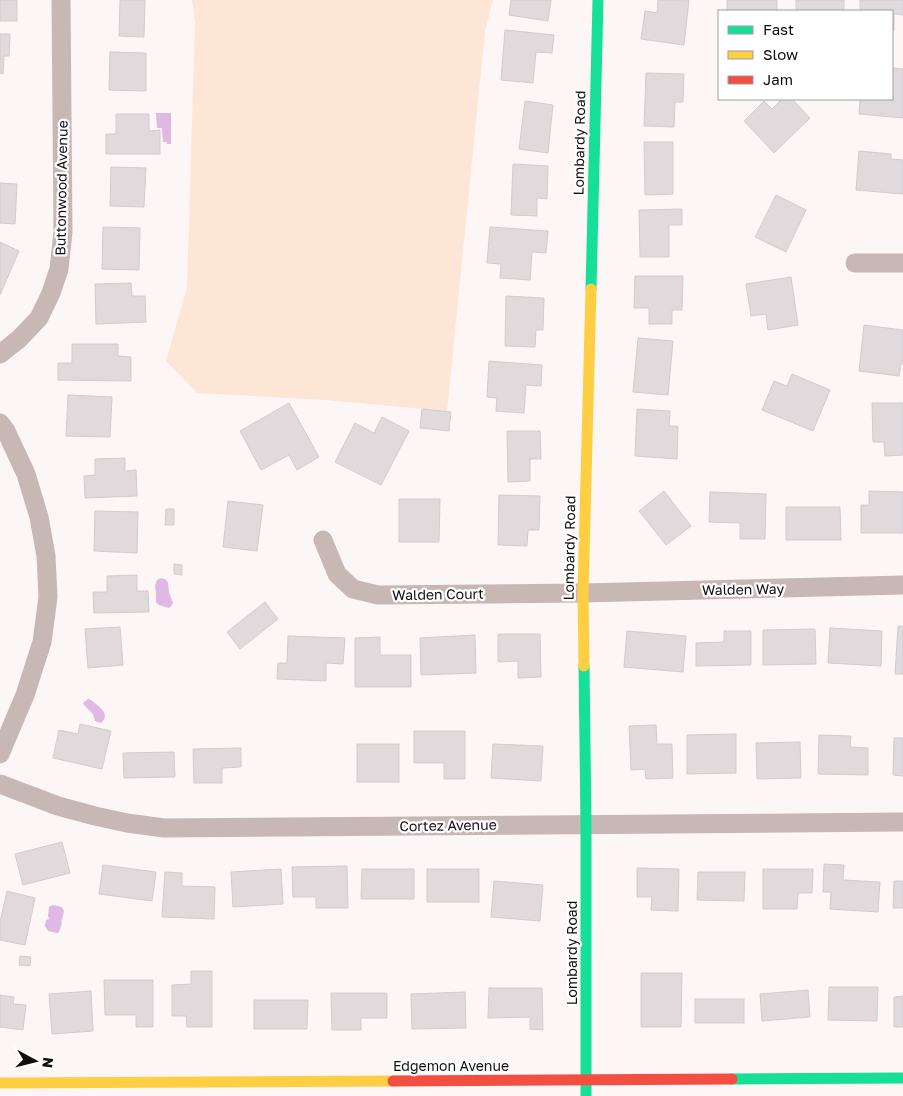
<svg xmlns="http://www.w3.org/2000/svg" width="903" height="1096" viewBox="0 0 903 1096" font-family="'Golos Text',sans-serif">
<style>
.green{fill:#fde6d6}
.water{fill:#dfb8e3}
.building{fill:#e0dadd;stroke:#d1ccce}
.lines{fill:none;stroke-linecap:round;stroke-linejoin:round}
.street{stroke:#c8b8b5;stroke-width:19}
.fast{stroke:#16e098;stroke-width:11}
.slow{stroke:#ffcf43;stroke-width:11}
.jam{stroke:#f24e42;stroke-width:11}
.labels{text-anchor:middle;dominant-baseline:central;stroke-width:4.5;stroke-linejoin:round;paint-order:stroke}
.street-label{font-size:14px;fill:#120c0d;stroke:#fff}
</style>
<rect width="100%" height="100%" fill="#fcf6f7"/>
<polygon class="green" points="192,0 493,0 485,31 447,411 324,400 197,393 166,361 187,287 195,23"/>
<g class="water">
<polygon points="156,113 171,113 171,144 167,144 167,142 163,142 162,128 157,128"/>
<polygon points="161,578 165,579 168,582 169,592 173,603 172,605 169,608 159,605 156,602 156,593 155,586 157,580"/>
<path d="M88 699 91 700C98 706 112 714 101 723L95 721 93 714 84 705 83 703Z"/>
<polygon points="53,905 62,907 64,911 62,920 61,921 62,923 59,932 57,933 48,931 45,926 46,920 49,919 48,916 49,907"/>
</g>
<g class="building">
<rect x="0" y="0" width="17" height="21"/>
<polygon points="120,0 145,0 144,37 119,36"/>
<polygon points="511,0 551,0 548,21 509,15"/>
<polygon points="658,0 689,0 684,45 641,39 645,11 657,13"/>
<rect x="727" y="0" width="50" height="11"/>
<rect x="796" y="0" width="48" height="11"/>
<polygon points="860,0 903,0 903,15 894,14 894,30 892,30 892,11 860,11"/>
<polygon points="505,30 554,35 552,53 536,52 533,83 501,80"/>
<polygon points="0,34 10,34 9,56 4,56 3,74 0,73"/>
<polygon points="110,52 146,53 146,91 109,90"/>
<polygon points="892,68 903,69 903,118 859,114 860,99 892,99"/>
<polygon points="646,73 684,74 683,102 675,102 674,127 644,126"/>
<polygon points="782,99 792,99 810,118 774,153 744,121 764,101 772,109"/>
<polygon points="525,101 553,105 548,153 519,149"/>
<polygon points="116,114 149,114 149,131 160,130 160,154 106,154 106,134 116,134"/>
<polygon points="644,142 673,142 673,194 645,195"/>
<polygon points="859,151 891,154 891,159 903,160 903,194 856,190"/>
<polygon points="513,164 548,166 547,199 537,198 537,216 511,215"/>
<polygon points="111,167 146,168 144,207 110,206"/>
<polygon points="0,183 17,184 15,224 0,223"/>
<polygon points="776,195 806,210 786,252 755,237"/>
<polygon points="682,209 682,225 669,225 669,257 640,257 639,210"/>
<polygon points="103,227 140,228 139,270 102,269"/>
<polygon points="490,227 548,231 546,253 532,252 530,280 500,278 501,264 487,263"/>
<polygon points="0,242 19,251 0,295"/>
<polygon points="635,276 683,276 682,310 672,310 672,324 649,324 649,308 634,308"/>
<polygon points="791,277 798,325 768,330 766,314 751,316 746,284"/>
<polygon points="131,283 132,296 145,296 146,322 96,324 95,284"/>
<polygon points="506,296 544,298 543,330 536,330 535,347 505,346"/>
<polygon points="864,325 903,330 903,364 901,364 899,376 859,371"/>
<polygon points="638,338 673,341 668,395 633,392"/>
<polygon points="72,344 118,344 118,356 131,357 131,381 58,380 58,363 72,363"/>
<polygon points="489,361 542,365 541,386 526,385 524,413 496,411 497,398 487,397"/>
<polygon points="792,374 830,390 813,431 762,410 774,381 787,386"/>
<polygon points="68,395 112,397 110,437 66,436"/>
<polygon points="289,403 319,457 297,470 289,455 261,470 240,431"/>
<polygon points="872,403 903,403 903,455 885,456 884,442 873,442"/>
<polygon points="422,409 451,412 449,431 420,428"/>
<polygon points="637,409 670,411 669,426 678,426 677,459 635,456"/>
<polygon points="382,417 409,431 381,485 335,462 355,423 374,433"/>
<polygon points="507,431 540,431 541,459 530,459 530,481 508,482"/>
<polygon points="125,458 125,471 136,470 137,496 85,498 84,476 95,475 95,459"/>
<polygon points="664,491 691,526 666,545 639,511"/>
<polygon points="869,491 903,492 903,533 861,533 861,505 869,505"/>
<polygon points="710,492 766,494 765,539 740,539 740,523 709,522"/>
<polygon points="499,495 540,496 539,530 528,530 527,546 498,545"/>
<polygon points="399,499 440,499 439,542 399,542"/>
<polygon points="228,501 263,505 257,551 223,547"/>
<polygon points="786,507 840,507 841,540 786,540"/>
<polygon points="166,509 174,509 174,525 165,525"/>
<polygon points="95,511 138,512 137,553 94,551"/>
<polygon points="174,564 182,565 182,575 174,574"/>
<polygon points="137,575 137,591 148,591 149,612 94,613 93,592 107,592 107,576"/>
<polygon points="265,602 278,619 240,649 227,632"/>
<polygon points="898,626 903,626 903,674 895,674"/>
<polygon points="120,627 123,665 88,668 85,629"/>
<polygon points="830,628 882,631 881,666 828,663"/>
<polygon points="815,629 816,664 763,665 763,630"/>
<polygon points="627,631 686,636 683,672 624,667"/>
<polygon points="724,631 751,631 751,665 696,666 696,643 724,642"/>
<polygon points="498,634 540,634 541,677 518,678 518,661 498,662"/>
<polygon points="475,635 476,673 421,675 420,638"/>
<polygon points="288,636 345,638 343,664 326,663 326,681 277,679 278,663 287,663"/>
<polygon points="380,637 380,655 411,655 411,687 355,687 355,638"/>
<polygon points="80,724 111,731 102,769 53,758 59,730 78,734"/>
<polygon points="656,725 657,744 672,744 673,778 646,779 645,769 631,770 629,726"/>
<polygon points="414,731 465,731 465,779 444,779 444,763 414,763"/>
<polygon points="736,734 736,773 687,774 687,735"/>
<polygon points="819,735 851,736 850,747 868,748 868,775 818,774"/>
<polygon points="894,738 903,738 903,776 893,775"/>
<polygon points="800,742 801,778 757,779 756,743"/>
<rect x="357" y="744" width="42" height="38"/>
<polygon points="493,744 543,746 541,781 491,778"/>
<polygon points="241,748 241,767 222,768 222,783 194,783 193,749"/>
<polygon points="174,752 175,777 124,778 123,753"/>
<polygon points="62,842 70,873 23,885 15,854"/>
<polygon points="824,864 844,865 843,880 880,882 878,912 830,909 831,892 823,892"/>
<polygon points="103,865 156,872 152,901 99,894"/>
<polygon points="347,866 348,908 316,908 316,897 293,897 292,867"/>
<polygon points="637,868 679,869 678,911 651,910 652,897 637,897"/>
<polygon points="281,869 283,904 233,907 231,872"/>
<polygon points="362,869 414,869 414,899 361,899"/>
<rect x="427" y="869" width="52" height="33"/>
<polygon points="763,869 813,869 812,893 798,893 797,909 763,909"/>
<polygon points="165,872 182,873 182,886 215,887 214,919 162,917"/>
<polygon points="698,872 745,872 744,901 697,900"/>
<polygon points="494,881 543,885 540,921 491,917"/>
<polygon points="894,881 903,881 903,908 893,908"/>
<polygon points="7,891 35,898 25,945 0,940 0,922"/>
<polygon points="20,956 31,957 30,966 19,965"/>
<polygon points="191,971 212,971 212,1027 187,1027 186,1016 172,1016 172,985 191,984"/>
<polygon points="641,973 682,973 681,1027 641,1027"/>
<polygon points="104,980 153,980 153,1027 136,1027 136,1015 105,1015"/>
<polygon points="829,987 878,987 877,1021 828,1020"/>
<polygon points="489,988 542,988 543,1030 530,1029 530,1017 488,1018"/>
<polygon points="808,990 810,1017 762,1021 760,994"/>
<polygon points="91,991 93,1031 52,1034 49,994"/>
<polygon points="465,992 466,1028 412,1029 411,994"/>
<polygon points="331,993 387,993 387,1018 361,1018 361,1030 332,1030"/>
<polygon points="0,995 14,997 13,1004 26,1005 23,1030 0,1027"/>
<polygon points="903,996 903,1027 894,1027 894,997"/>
<rect x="695" y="999" width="49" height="24"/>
<polygon points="254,1000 308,1000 307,1029 254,1029"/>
</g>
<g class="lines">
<g class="street">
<polyline points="855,263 903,263"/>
<polyline points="0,354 19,339 39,318 51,293 59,269 63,232 61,0"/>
<polyline points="0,423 6,431 26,474 39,517 46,556 48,597 42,642 25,695 0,754"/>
<polyline points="323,540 337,574 353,589 378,595 583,593 903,585"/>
<polyline points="0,784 58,806 95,816 127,823 164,828 903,822"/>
</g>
<g class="fast">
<polyline points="591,289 598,0"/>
<polyline points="584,666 586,824 586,1096"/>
<polyline points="732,1079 903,1078"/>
</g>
<g class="slow">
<polyline points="584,666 583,593 591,289"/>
<polyline points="0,1083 393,1081"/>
</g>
<polyline class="jam" points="393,1081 732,1079"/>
</g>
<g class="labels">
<g class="street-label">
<text transform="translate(579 143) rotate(-89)">Lombardy Road</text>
<text transform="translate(61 188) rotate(-89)">Buttonwood Avenue</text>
<text transform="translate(569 548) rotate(-89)">Lombardy Road</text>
<text transform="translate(743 589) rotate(-1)">Walden Way</text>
<text transform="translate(438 594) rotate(-1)">Walden Court</text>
<text transform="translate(448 825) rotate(-1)">Cortez Avenue</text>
<text transform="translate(571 953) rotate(-90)">Lombardy Road</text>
<text x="451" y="1065">Edgemon Avenue</text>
</g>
</g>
<rect x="718" y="10" width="175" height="90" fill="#ffffff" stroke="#a09e9e"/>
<rect x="728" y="26" width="25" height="8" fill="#16e098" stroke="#a09e9e"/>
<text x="763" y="35" font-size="15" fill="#120c0d">Fast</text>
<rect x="728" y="51" width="25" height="8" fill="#ffcf43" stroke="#a09e9e"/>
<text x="763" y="60" font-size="15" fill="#120c0d">Slow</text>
<rect x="728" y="76" width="25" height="8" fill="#f24e42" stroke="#a09e9e"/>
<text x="763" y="85" font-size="15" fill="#120c0d">Jam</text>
<g transform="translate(35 1061) rotate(97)" stroke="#ffffff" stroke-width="4" paint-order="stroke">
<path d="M0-4L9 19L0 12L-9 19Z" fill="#120c0d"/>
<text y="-8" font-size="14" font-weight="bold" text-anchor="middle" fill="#120c0d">N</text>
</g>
</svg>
